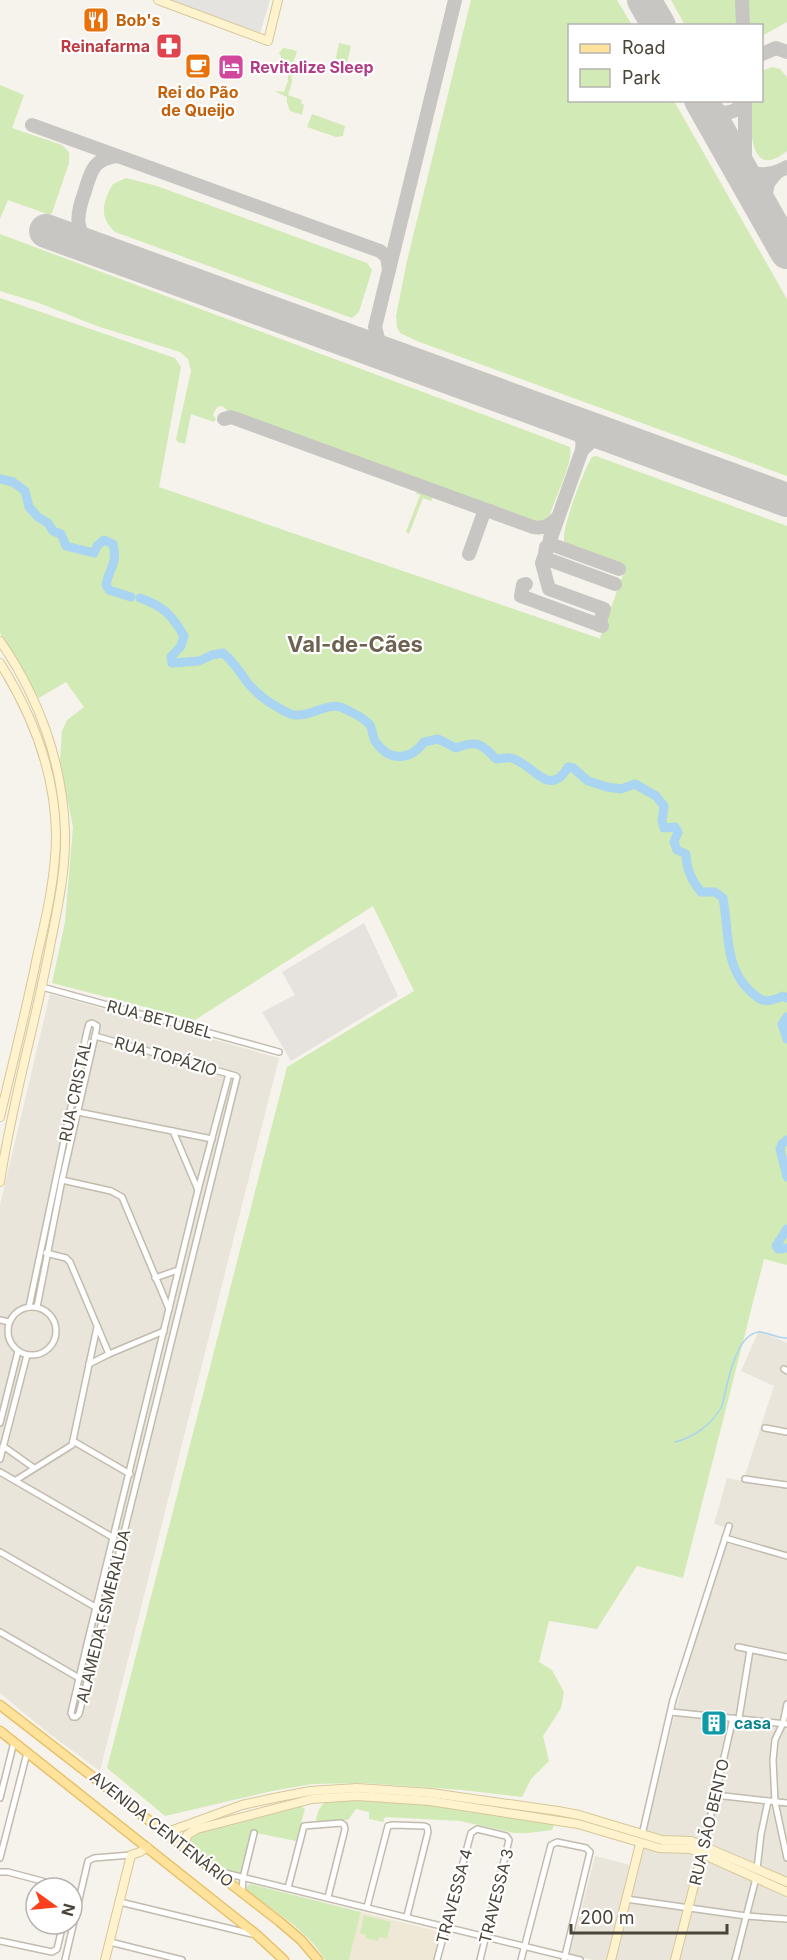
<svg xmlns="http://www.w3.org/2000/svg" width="787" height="1960" viewBox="0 0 787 1960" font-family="Inter,sans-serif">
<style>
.residential{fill:#eae5da}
.industrial{fill:#e6e2dd}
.education{fill:#efe8d6}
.green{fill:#d2eab5}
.parking{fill:#e5e3e0}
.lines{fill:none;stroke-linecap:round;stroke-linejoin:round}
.stream{stroke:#a9d4f2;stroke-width:1.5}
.river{stroke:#a9d4f2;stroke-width:9}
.taxiway{stroke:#c8c6c3;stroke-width:14}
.runway{stroke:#c8c6c3;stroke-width:34}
.street-casing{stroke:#c2bbae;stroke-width:8}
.secondary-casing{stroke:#d6c79b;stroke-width:10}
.primary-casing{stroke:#e6c16a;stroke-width:11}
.street{stroke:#fff;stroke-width:5}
.secondary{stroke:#fff3cd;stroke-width:8}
.primary{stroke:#ffe39c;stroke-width:8}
.labels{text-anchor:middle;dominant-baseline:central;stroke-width:4.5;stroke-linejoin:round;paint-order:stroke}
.food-label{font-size:16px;font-weight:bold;fill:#c56008;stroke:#fff;text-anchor:start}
.health-label{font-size:16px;font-weight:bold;fill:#be3a42;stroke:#fff;text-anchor:end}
.hotel-label{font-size:16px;font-weight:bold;fill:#b23c85;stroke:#fff;text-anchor:start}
.street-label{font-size:16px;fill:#4b4439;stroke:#fff}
.culture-label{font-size:16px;font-weight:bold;fill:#0d838f;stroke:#fff;text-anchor:start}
.district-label{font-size:22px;font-weight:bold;fill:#6e6250;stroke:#fff}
</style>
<rect width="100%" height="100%" fill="#f6f3ec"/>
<g class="residential">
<polygon points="50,994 279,1058 100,1771 47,1732 0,1693 0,1205"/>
<polygon points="759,1330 787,1343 787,1960 615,1960 675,1713 726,1528 714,1524 727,1478 743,1481 774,1386 741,1371"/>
<polygon points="595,1856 630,1865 606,1960 593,1960 570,1954"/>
</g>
<polygon class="industrial" points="364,923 398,996 291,1061 262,1012 295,995 282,972"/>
<polygon class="education" points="361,1912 441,1932 434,1960 349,1960"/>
<g class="green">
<polygon points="471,0 617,0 632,25 570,26 570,100 674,101 787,299 787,476 417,341 400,333 397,327 396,316 407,261"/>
<polygon points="671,0 736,0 737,25 685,25"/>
<polygon points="747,0 787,0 787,22 762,36 762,26 748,25"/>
<polygon points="339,43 351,46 347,63 335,62"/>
<polygon points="283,48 294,50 297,52 291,68 292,82 288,95 302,100 301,103 304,105 302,115 290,111 287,103 287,97 276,92 276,91 284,92 288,81 288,72 280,65 281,56 279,53"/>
<path d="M772 67 780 69 787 77V151C783 154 779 157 774 159 747 169 751 115 751 101L762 100V71Z"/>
<polygon points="0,85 24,95 12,128 62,145 69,152 69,163 52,213 50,215 8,200 0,219"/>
<polygon points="312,114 345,126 343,136 336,137 307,127"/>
<path d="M126 178 157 186 367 263 372 270 359 312 352 318 115 232C98 217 103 201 113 184Z"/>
<path d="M0 234 570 447C574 462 552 504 548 521L538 523 228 411 222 406 217 407 213 415 216 419 214 422 191 414 185 444 178 442 176 439 191 371 188 359 180 352 97 326 39 303 0 291Z"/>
<path d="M0 298 175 358 181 367 159 487 601 639 600 638 625 569C613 564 572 553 565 544 558 536 585 467 592 457L596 456 787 526V1265L764 1259 683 1578 637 1566 597 1629 549 1621 539 1662 552 1670 564 1692 561 1708 543 1736 549 1761 531 1779 522 1797 462 1790 364 1783 312 1784 272 1791 165 1816 107 1768 287 1067 414 991 373 906 195 1020 52 983 65 922 73 827 60 762 62 731 67 720 84 707 66 682 39 698 0 633Z"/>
<polygon points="420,491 433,497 431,501 423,498 409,534 406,532 420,495 415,493"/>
<path d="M342 1797 404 1800 556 1820 552 1830 528 1833H514L460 1821 385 1817 383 1822 369 1819V1812L356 1809 348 1820 316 1821C319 1803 325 1801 342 1797Z"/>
<polygon points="297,1804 305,1809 296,1841 252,1832 241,1874 216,1866 188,1843 192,1832"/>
<path d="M250 1884 361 1912 349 1960H325C308 1930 273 1911 246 1890L247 1886Z"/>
<polygon points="364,1915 391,1922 387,1939 379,1937 378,1941 366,1938 366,1935 360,1933"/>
</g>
<polygon class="parking" points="169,0 270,0 260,33"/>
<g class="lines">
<path class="stream" d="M675 1442C695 1437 712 1424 722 1406 727 1386 735 1334 759 1332 769 1332 777 1339 787 1338"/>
<g class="river">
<path d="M0 479 13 482 25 491 29 507 38 517 48 523 53 531 61 534 66 546 94 553 97 546 104 540 113 544C118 566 109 567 106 585L109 590 131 597"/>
<path d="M140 598C163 606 172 615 184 636L181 646 171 657 172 663 199 661 212 655 223 653C234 662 239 671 247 682 256 693 266 701 279 708 284 711 290 715 296 715 312 717 329 700 345 709 353 713 363 717 369 724 373 728 372 736 375 741 389 762 410 761 424 742L438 739 456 748C477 740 481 743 496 759 501 759 507 757 511 758 533 763 549 800 568 767L573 768 588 781 607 787 621 789 635 784 656 796 664 806 662 821 664 828 675 827 678 832 674 842 677 850 686 854C686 869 691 880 701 892H715L723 898C729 929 724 967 750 991 762 1003 768 1003 783 996L787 998"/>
<polyline points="787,1017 782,1024 787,1039"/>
<polyline points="787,1140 782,1144 780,1149 787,1177"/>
<polyline points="787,1229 776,1246 778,1249 787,1248"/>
</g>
<g class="taxiway">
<polyline points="742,0 743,26"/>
<polyline points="762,54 776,48 787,52"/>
<polyline points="745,100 745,175 748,184"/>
<path d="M706 109C721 113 736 117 744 100"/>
<polyline points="32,125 380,251 387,257 389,270"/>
<path d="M735 160C748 178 770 177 787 167"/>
<polyline points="763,210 768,183 777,172"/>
<path d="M96 249C73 232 76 215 85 191 91 171 93 159 117 156"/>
<polyline points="389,356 379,342 375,327 455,0"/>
<path d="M224 419 231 417 533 527C543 529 550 526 557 518"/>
<path d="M569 422C580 430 584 437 582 450L542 563 549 589 604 609 599 625"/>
<polyline points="582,450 593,440 609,436"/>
<polyline points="550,538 553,545 619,569"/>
<polyline points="546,547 545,555 547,559 615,584"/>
<polyline points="469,554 483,515 485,512 490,511"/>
<polyline points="526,584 523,585 521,596 602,626"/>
</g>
<g class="runway">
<polyline points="644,0 659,26"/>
<polyline points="701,100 787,252"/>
<polyline points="46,231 787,500"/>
</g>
<defs>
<g id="street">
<polyline points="42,987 279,1052"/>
<polyline points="95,1036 236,1076 237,1077 79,1714 76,1717 73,1717 71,1713 87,1644 198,1190 229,1074"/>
<polyline points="78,1112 212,1139"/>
<polyline points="173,1131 198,1190"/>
<polyline points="62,1180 111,1191 122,1197 169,1309"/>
<polyline points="46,1253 66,1258 70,1262 109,1354"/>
<polyline points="155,1278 178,1270"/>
<polyline points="29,1307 87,1031 89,1024 92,1023 97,1026 95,1036 62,1180 37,1307"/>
<circle cx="32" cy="1331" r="24"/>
<polyline points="0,1320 9,1322"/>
<polyline points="89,1364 109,1354 164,1331"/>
<polyline points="784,1369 787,1371"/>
<polyline points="0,1423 18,1351"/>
<polyline points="765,1428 787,1432"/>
<polyline points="73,1441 130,1474"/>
<polyline points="3,1446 34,1468"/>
<polyline points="0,1459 27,1355"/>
<polyline points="0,1472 114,1538"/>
<polyline points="745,1479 787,1485"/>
<polyline points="16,1480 72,1445 97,1327"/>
<polyline points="725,1538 787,1556"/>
<polyline points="0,1552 97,1608"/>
<polyline points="0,1632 79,1678"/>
<polyline points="738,1647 787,1657"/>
<polyline points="787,1704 783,1723 775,1740 773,1760 775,1802 787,1858"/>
<polyline points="671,1712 787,1724"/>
<polyline points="739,1718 750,1650"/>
<polyline points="715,1795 787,1803"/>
<polyline points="0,1798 14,1742"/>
<polyline points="642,1835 673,1700 729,1526"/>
<polyline points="704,1845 733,1718"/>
<polyline points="0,1858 27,1753"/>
<polyline points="757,1869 761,1834 768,1801"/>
<polyline points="217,1871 580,1960"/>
<polyline points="1,1872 8,1872 68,1888"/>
<polyline points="288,1888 304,1826 341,1823 344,1825 345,1829 328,1897"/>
<polyline points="242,1892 243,1878 254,1833"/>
<polyline points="626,1899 746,1916 787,1919"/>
<polyline points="120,1902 252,1934"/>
<polyline points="367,1907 388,1826 393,1825 424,1826 427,1827 428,1832 407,1916"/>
<polyline points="0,1941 52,1952 57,1949 63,1924"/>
<polyline points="110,1942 182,1960"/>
<polyline points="65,1960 88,1861 94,1858 131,1855"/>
<polyline points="437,1960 471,1833 477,1829 506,1836 509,1840 480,1960"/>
<polyline points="521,1960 551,1845 557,1842 586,1848 590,1852 564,1960"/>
<polyline points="735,1960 756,1878"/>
</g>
<g id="secondary">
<polyline points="158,0 268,41 278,0"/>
<path d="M0 641C39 697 63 764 65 832 66 869 58 906 51 941 36 1022 12 1101 0 1182"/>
<path d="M0 663C32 714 55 773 56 834 56 874 47 914 38 952 27 1007 13 1062 0 1117"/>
<polyline points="161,1826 168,1830 173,1830 242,1805 274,1798 310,1791 357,1788 431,1793 558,1811 579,1815 662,1840 691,1841 787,1882"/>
<polyline points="185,1848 187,1835 197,1829 312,1799 357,1796 430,1801 578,1824 659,1848 691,1849 787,1892"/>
<polyline points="105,1960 131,1855 140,1852 147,1847"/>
<polyline points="611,1960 640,1844"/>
<polyline points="675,1960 703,1850"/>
</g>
<g id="primary">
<polyline points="0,1705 280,1922 301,1940 318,1960"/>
<polyline points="0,1731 257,1935 284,1960"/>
</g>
</defs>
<use href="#street" class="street-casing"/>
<use href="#secondary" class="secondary-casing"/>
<use href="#primary" class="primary-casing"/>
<use href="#street" class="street"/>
<use href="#secondary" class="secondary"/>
<use href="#primary" class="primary"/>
</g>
<defs>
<symbol id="restaurant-square" viewBox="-11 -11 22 22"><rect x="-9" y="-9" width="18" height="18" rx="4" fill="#e8710a" stroke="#fff"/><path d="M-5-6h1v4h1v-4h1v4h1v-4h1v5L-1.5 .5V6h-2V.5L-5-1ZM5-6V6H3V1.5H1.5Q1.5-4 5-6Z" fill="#fff"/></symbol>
<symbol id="pharmacy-square" viewBox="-11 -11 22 22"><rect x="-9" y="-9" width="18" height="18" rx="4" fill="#e0444e" stroke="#fff"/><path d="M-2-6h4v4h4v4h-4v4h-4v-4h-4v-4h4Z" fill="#fff"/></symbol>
<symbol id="cafe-square" viewBox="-11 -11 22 22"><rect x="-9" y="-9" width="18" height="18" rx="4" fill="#e8710a" stroke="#fff"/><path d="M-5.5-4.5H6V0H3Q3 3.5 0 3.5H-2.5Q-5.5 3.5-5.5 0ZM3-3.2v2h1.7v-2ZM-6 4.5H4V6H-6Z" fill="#fff"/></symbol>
<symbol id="hotel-square" viewBox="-11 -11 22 22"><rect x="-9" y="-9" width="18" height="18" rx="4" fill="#d1479c" stroke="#fff"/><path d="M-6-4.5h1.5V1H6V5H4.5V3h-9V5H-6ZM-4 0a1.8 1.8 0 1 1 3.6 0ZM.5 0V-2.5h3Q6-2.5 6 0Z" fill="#fff"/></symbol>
<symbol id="building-square" viewBox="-11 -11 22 22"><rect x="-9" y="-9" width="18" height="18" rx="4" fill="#0f9aa8" stroke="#fff"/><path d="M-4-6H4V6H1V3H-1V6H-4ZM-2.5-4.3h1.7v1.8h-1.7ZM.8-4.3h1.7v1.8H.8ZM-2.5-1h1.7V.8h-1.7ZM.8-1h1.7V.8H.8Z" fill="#fff"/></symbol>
</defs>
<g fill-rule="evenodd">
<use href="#restaurant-square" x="81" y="5" width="30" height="30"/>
<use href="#pharmacy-square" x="154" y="31" width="30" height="30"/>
<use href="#cafe-square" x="183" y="51" width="30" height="30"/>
<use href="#hotel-square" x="216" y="52" width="30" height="30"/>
<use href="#building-square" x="699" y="1708" width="30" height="30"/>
</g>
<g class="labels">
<g class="food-label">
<text x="116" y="20">Bob's</text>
<text x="198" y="92" text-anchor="middle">Rei do Pão<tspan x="198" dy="18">de Queijo</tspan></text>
</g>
<g class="health-label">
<text x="150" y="46">Reinafarma</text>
</g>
<g class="hotel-label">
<text x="250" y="67">Revitalize Sleep</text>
</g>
<g class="street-label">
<text transform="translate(160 1019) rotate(15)">RUA BETUBEL</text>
<text transform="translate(166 1056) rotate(16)">RUA TOPÁZIO</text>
<text transform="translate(75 1091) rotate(-78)">RUA CRISTAL</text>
<text transform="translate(103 1616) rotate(-76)">ALAMEDA ESMERALDA</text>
<text transform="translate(709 1822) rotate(-77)">RUA SÃO BENTO</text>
<text transform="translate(162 1829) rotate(38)">AVENIDA CENTENÁRIO</text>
<text transform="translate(454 1896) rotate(-75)">TRAVESSA 4</text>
<text transform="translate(496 1896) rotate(-76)">TRAVESSA 3</text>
</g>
<g class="culture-label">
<text x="734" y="1723">casa</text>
</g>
<g class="district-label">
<text x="355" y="644">Val-de-Cães</text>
</g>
</g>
<rect x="568" y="24" width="195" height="78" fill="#ffffff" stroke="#b7b4b0" stroke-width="1.5"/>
<rect x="580" y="44" width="30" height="9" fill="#ffe39c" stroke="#b7b4b0" stroke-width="1.5"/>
<text x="622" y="54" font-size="18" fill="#4b4439">Road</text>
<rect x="580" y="69" width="30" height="18" fill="#d2eab5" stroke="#b7b4b0" stroke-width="1.5"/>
<text x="622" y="84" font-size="18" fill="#4b4439">Park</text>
<g transform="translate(54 1906) rotate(105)"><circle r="28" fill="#ffffff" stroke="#b7b4b0" stroke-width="1.5"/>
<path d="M0-4.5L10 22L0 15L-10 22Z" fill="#fc3f1d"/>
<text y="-9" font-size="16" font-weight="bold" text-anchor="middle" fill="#4b4439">N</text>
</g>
<path d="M571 1924v9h156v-9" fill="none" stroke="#4b4439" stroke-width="3"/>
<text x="580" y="1924" font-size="18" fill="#4b4439" stroke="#ffffff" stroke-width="4.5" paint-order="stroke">200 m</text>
</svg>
